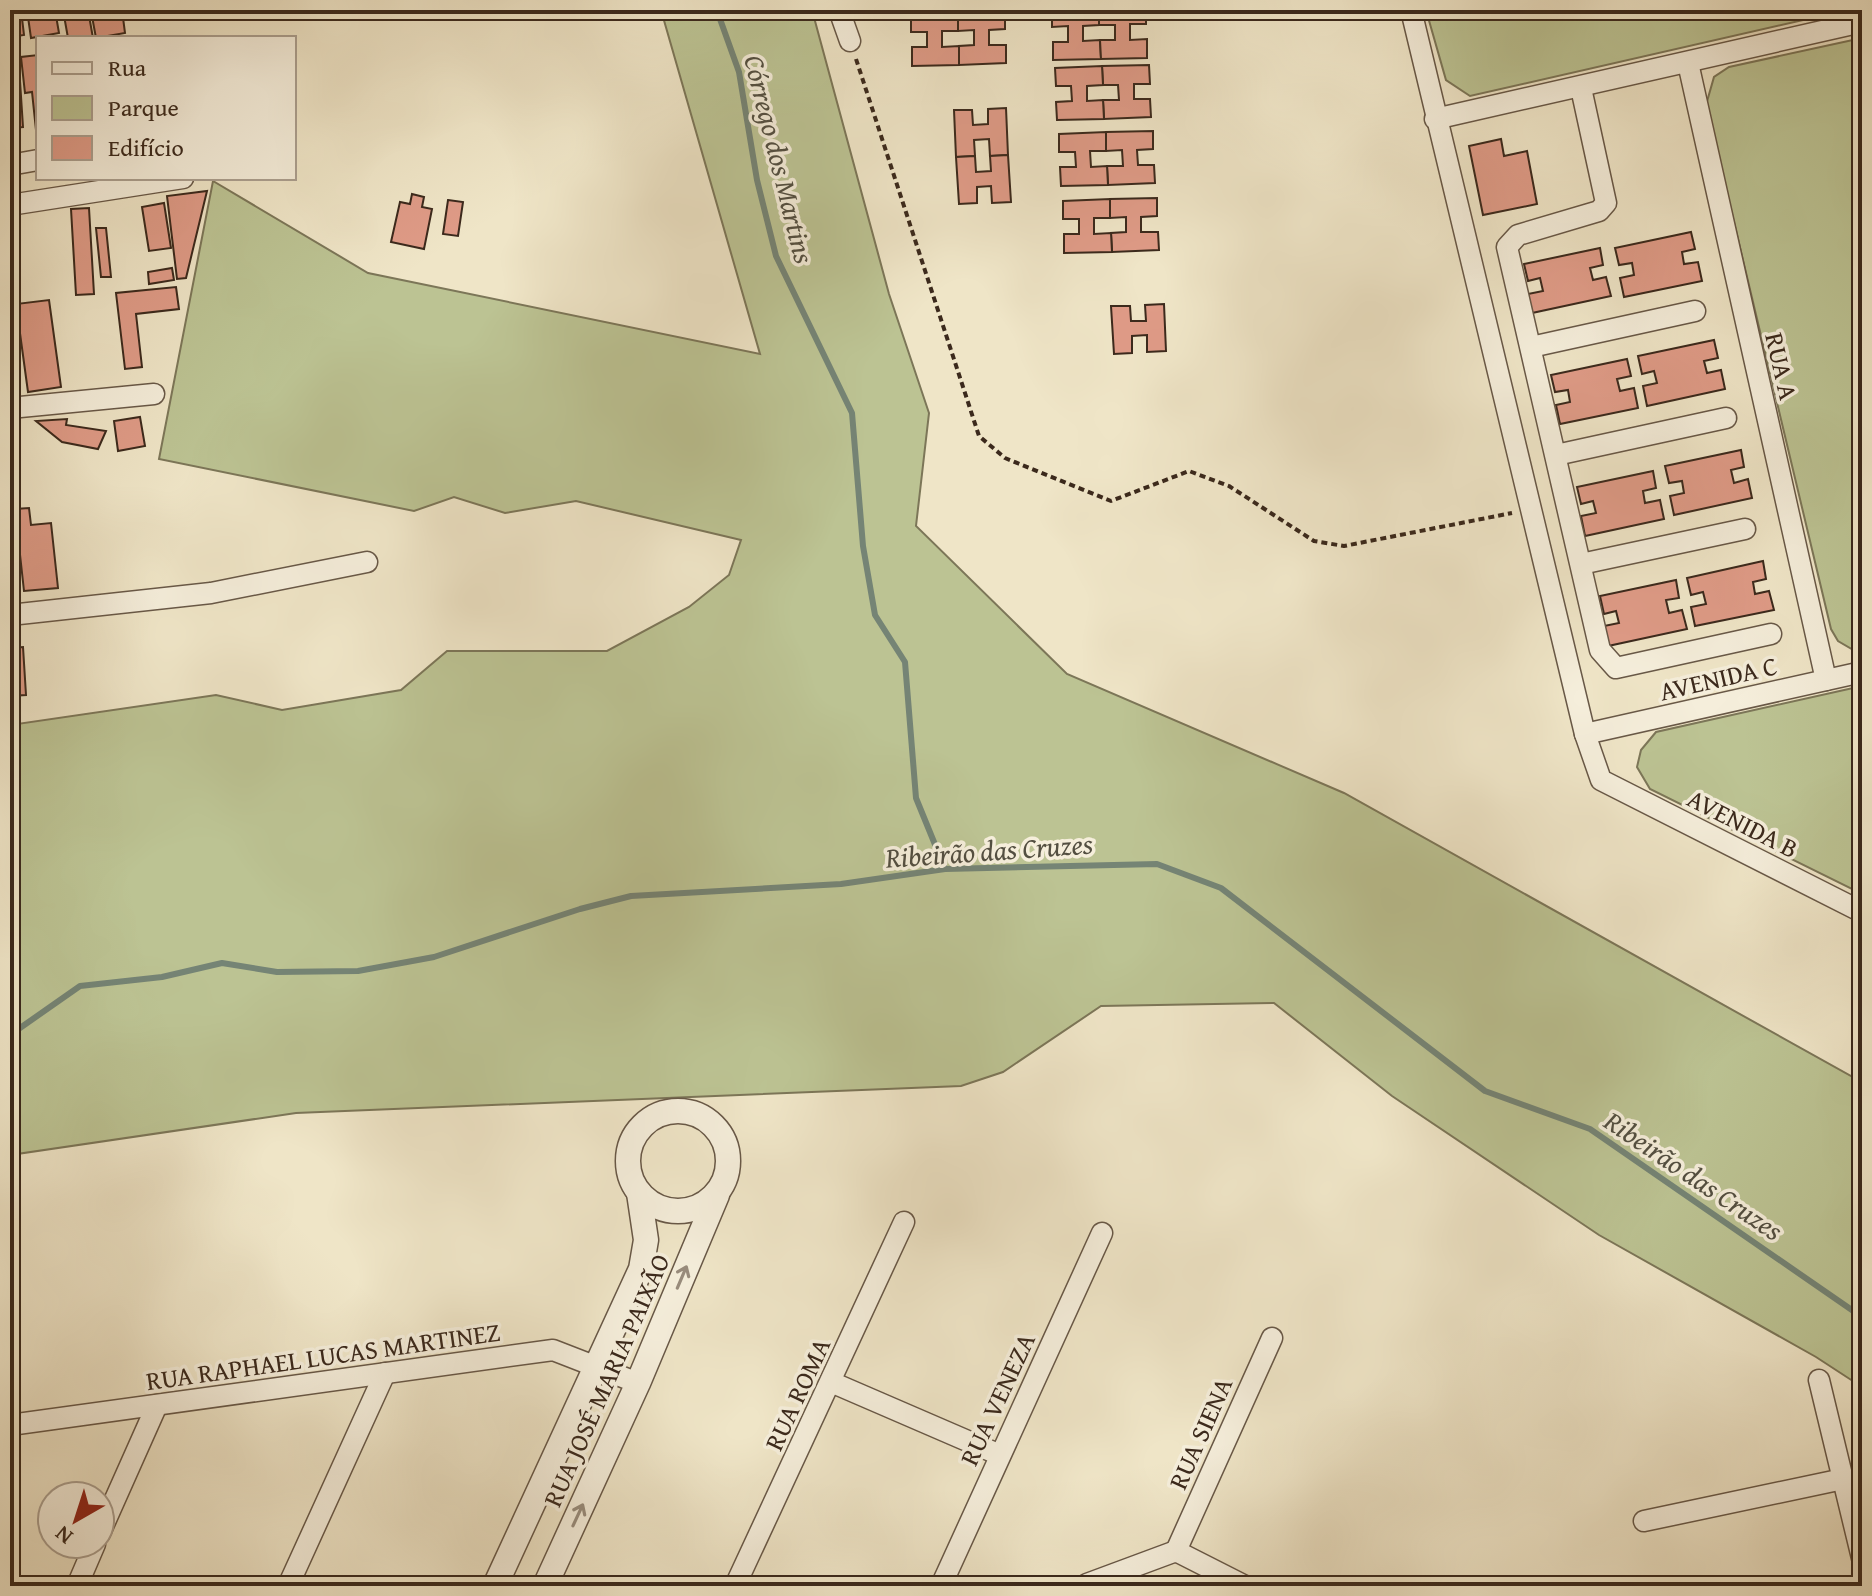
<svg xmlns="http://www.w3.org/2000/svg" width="1872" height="1596" viewBox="0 0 1872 1596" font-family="'Gentium Book Plus',serif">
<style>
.green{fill:#bcc393;stroke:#7c7658;stroke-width:2}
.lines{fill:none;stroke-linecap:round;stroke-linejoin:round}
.stream{stroke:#758475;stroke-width:6}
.building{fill:#df9b87;stroke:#3b291c;stroke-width:2}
.minor-casing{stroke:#685847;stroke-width:23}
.tertiary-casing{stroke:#685847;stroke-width:27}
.path{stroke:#3b291c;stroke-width:4;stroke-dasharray:6 4;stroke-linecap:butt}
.minor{stroke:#f5eedb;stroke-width:20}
.tertiary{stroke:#f5eedb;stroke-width:24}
.oneway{stroke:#988c7c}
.labels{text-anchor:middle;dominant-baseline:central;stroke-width:7;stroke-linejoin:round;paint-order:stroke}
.street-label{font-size:26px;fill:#3b291c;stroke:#f5eedb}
.water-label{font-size:28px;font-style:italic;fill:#534f41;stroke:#f5eedb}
</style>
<rect width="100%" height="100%" fill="#efe5c7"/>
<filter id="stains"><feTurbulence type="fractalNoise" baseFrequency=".0025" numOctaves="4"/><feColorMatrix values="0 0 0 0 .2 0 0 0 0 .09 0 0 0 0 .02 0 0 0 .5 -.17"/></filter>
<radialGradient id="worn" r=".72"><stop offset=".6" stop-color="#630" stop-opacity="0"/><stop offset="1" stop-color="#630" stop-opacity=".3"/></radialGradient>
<g class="green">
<polygon points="661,10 812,10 889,294 929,413 916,526 1067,674 1344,793 1858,1080 1862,1090 1862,1387 1816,1357 1599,1235 1392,1096 1274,1003 1101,1006 1003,1072 961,1086 296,1113 10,1155 10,725 216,695 282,710 401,690 447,651 607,651 689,607 729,575 741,540 576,501 505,513 454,497 414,511 159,459 213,181 368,273 760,354"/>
<polygon points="1426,10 1847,10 1470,96 1446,80"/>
<polygon points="1862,38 1862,655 1838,641 1831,629 1706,105 1714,77 1729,67"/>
<polygon points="1862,686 1862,894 1650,789 1637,767 1641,750 1656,732"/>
</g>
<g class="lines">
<g class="stream">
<polyline points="711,10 720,19 739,72 757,180 776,256 852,413 863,546 875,615 905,662 916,798 945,869"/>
<polyline points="10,1035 80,986 162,977 222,963 277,972 358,971 434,957 580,909 631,896 841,884 945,869 1157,864 1221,888 1485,1091 1590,1129 1862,1317"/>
</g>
</g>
<g class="building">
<polygon points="10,10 21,10 24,35 10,37"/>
<polygon points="27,10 55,10 59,33 31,38"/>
<polygon points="63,10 88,10 93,38 68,38"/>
<polygon points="122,10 125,33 96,38 91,11"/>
<polygon points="1052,10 1099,10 1099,25 1083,26 1083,41 1100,40 1101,59 1053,60 1053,42 1068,42 1068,26 1052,27"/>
<polygon points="1099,10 1146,10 1146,24 1130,24 1130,40 1147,39 1147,58 1101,59 1100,40 1115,40 1115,25 1099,25"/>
<polygon points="1005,11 1005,29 989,30 989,45 1006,45 1006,63 959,65 959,46 974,45 974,30 958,31 958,12"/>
<polygon points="958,12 958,31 942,31 942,47 959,46 959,65 912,66 912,47 927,47 927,32 911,32 911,14"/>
<polygon points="38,55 38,130 36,130 32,92 25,93 21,57"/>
<polygon points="1149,65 1150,84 1134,84 1134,99 1150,99 1151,117 1104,119 1103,100 1119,100 1118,85 1103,85 1102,66"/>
<polygon points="1102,66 1103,85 1087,86 1087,101 1103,100 1104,119 1057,120 1056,102 1072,101 1071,86 1056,86 1055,68"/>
<polygon points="20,81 23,127 10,128 10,82"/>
<polygon points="1006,108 1008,155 990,156 989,139 974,140 975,156 956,157 954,110 972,110 973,125 988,124 988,109"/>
<polygon points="1153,131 1153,149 1137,150 1138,165 1154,165 1155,183 1108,185 1107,166 1123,166 1122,150 1106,151 1106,132"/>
<polygon points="1106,132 1106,151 1090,151 1091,167 1107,166 1108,185 1061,186 1060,167 1076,167 1075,152 1059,152 1059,134"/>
<polygon points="1501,139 1504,156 1527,151 1537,204 1483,215 1469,146"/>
<polygon points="1008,155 1011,202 992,203 991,186 977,187 977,203 959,204 956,157 975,156 976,172 991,171 990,156"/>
<polygon points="207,191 186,278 177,279 167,196"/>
<polygon points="412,194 424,197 422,207 432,209 424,249 391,242 400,202 410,204"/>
<polygon points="1157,198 1157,216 1141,217 1141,232 1158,232 1159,250 1112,252 1111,233 1126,232 1126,217 1110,218 1110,199"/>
<polygon points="1110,199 1110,218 1094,218 1094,234 1111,233 1112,252 1064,253 1064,234 1079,234 1079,219 1063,219 1063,201"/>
<polygon points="448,200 463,202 458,236 443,234"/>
<polygon points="164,203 171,248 149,251 142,207"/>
<polygon points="89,208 94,294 76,295 71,209"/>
<polygon points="96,228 106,228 111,277 101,277"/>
<polygon points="1691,232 1695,249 1682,252 1684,264 1698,262 1702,281 1624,297 1620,278 1634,275 1632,263 1619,265 1615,248"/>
<polygon points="1600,248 1603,265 1590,268 1593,280 1606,277 1611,296 1532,313 1528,294 1543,291 1540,278 1528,281 1524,264"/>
<polygon points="172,268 174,280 149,284 148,272"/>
<polygon points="176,287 179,309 136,314 142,367 125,369 116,293"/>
<polygon points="49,300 61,387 28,392 16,304"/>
<polygon points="1164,304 1166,351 1147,352 1147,335 1132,336 1132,353 1114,354 1111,306 1130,306 1131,321 1146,321 1145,305"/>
<polygon points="1714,340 1718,358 1704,361 1707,373 1721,370 1725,389 1647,406 1643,386 1657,383 1654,371 1642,374 1638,356"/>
<polygon points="1627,359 1631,376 1617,379 1620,391 1634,388 1638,408 1560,424 1556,405 1570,402 1568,390 1555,392 1551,375"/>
<polygon points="140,417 145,446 118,451 114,421"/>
<polygon points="67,419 66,425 106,431 98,449 62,442 36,421"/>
<polygon points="1741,450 1744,467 1731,470 1734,483 1748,479 1752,498 1674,515 1670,496 1684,493 1682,481 1669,483 1665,466"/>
<polygon points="1653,471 1656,488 1643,491 1645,503 1660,500 1664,519 1585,536 1581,516 1596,513 1593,501 1581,504 1577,487"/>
<polygon points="29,508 31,525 51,523 58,588 24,591 15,509"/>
<polygon points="1763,561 1766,579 1753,582 1755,594 1769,591 1774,610 1695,626 1691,607 1706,604 1703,592 1691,595 1687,578"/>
<polygon points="1676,580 1679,598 1666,600 1669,613 1682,610 1687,629 1608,646 1604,626 1619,623 1616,611 1604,614 1600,596"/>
<polygon points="23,647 26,695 10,696 10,648"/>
</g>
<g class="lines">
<defs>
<g id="minor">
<polyline points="839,10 850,41"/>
<polyline points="1411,10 1585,734 1601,780 1862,912"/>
<polyline points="1688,63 1826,680"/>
<polyline points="1581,88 1606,203 1599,211 1518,235 1507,247 1600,650 1616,668 1771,634"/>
<polyline points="1435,119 1862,22"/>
<polyline points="10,165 38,160"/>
<polyline points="10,205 183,178"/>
<polyline points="1531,347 1695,311"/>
<polyline points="10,408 154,394"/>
<polyline points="1556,455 1726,418"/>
<polyline points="1581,564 1745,529"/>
<polyline points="10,615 211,593 367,562"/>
<polyline points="1585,734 1862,672"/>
<polyline points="1819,1380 1862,1558"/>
<polyline points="831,1382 1000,1455"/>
<polyline points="10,1425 553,1350 638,1383"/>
<polyline points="1644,1521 1843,1479"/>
<polyline points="100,1533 157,1405"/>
<polyline points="1176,1551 1272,1338"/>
<polyline points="1087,1584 1176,1551 1245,1586"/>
<polyline points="77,1586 95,1544"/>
<polyline points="288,1586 385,1373"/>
<polyline points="735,1586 904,1222"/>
<polyline points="941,1586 1102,1233"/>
</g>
<g id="tertiary">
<circle cx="678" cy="1161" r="50"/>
<polyline points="495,1586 641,1269 646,1240 639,1193"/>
<polyline points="545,1586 638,1383 717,1195"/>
</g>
</defs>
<use href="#minor" class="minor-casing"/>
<use href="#tertiary" class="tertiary-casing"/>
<polyline class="path" points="856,59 979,436 1005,458 1111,501 1189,471 1229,486 1314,541 1344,546 1512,513"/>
<use href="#minor" class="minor"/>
<use href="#tertiary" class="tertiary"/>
</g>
<defs><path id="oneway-shaft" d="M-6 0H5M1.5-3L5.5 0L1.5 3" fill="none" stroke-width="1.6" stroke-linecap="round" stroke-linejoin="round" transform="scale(2)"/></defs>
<g class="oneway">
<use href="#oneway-shaft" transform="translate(682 1277) rotate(-67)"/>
<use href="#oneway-shaft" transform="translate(578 1515) rotate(-65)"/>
</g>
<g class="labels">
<g class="street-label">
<text transform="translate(1782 366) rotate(77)">RUA A</text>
<text transform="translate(1718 678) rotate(-13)">AVENIDA C</text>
<text transform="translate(1743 823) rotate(27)">AVENIDA B</text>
<text transform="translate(323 1356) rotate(-8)">RUA RAPHAEL LUCAS MARTINEZ</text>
<text transform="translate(606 1380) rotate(-66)">RUA JOSÉ MARIA PAIXÃO</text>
<text transform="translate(797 1394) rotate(-65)">RUA ROMA</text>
<text transform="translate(997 1399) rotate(-65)">RUA VENEZA</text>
<text transform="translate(1200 1433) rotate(-66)">RUA SIENA</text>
</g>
<g class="water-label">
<text transform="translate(780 159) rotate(76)">Córrego dos Martins</text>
<text transform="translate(989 850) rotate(-4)">Ribeirão das Cruzes</text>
<text transform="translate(1694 1175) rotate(34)">Ribeirão das Cruzes</text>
</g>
</g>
<rect width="1872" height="1596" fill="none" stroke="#efe5c7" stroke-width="40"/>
<rect x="12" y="12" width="1848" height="1572" fill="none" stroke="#3b291c" stroke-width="4"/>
<rect x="20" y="20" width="1832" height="1556" fill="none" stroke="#3b291c" stroke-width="2"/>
<rect x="36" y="36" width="260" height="144" fill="#f5eedb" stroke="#ab9f8f" stroke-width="2"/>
<rect x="52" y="62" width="40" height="12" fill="#f5eedb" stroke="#ab9f8f" stroke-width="2"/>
<text x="108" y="76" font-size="24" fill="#3b291c">Rua</text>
<rect x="52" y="96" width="40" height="24" fill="#bcc393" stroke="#ab9f8f" stroke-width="2"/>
<text x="108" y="116" font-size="24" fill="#3b291c">Parque</text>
<rect x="52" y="136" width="40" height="24" fill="#df9b87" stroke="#ab9f8f" stroke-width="2"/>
<text x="108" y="156" font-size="24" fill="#3b291c">Edifício</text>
<g transform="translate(76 1520) rotate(219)"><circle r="38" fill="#f5eedb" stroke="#ab9f8f" stroke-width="2"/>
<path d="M0-6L14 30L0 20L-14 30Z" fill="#8f2418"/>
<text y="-12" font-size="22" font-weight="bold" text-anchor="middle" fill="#3b291c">N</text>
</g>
<rect width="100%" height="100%" filter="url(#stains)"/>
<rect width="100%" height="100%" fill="url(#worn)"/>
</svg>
